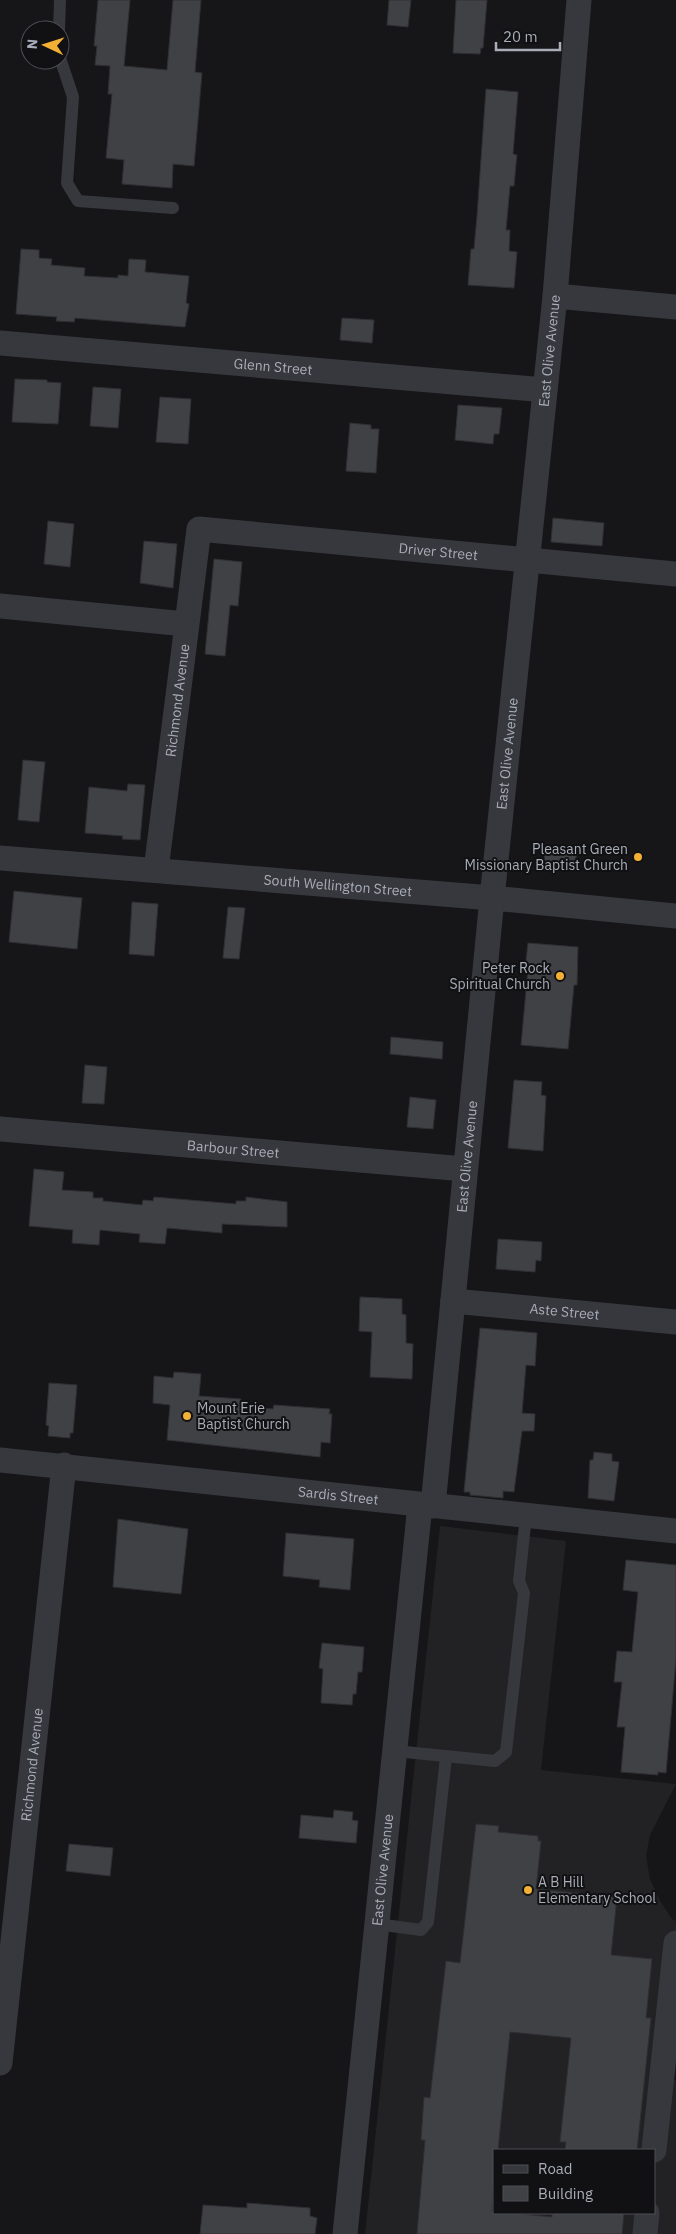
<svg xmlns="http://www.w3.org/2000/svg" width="676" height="2234" viewBox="0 0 676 2234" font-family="'IBM Plex Sans',sans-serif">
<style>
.built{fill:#222225;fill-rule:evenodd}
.building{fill:#404145;stroke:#303034}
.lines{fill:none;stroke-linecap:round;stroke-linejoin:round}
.service{stroke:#37383d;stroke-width:12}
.minor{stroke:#37383d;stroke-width:25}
.poi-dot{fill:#f2b134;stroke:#111113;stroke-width:2}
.labels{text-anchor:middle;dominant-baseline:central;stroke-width:4;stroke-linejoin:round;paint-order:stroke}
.street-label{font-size:14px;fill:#a8adb8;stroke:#111113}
.poi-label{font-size:14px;fill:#a8adb8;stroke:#111113;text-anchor:end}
</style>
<rect width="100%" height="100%" fill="#161618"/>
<path class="built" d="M440 1526 566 1541 541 1770 676 1784 650 1835 646 1856 650 1879 660 1901 672 1919 676 1921V2052L673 2080H676V2234H365ZM495 2150H655V2213H495Z"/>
<g class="building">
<polygon points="98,0 130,0 124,66 167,70 173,0 201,0 195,72 202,73 194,166 173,164 172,188 122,184 124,160 106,158 112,94 108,94 110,66 95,65 97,46 94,46"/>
<polygon points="389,0 411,0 408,27 387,25"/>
<polygon points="456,0 487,0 483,48 481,48 480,54 453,53"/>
<polygon points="486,89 518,92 513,154 517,155 516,164 514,186 510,186 506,230 510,230 509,251 517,252 514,288 468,285 471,249 474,249 477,216"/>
<polygon points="21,249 39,250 39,258 52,259 51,265 85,268 84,276 118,278 118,275 128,276 129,259 146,260 145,272 189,276 186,303 189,304 185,327 75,318 74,322 56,321 57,317 16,314"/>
<polygon points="342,318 374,320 372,343 340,340"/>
<polygon points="15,379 47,380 47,382 61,383 58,424 12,422"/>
<polygon points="93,387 121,389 118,428 90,426"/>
<polygon points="160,397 191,399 188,444 156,442"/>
<polygon points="458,405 502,408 499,434 494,434 493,444 455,440"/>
<polygon points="350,423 371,425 371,429 379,429 376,473 346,471"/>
<polygon points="553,518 604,523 602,546 551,542"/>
<polygon points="48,521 74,524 70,567 44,564"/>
<polygon points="144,541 177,544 173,588 140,583"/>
<polygon points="214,559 242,562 238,606 230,605 225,656 205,654"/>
<polygon points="23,760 45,762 39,822 18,820"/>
<polygon points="128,784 145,785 140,840 122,839 123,836 85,833 89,787 127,791"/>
<polygon points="545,846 577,848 575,868 544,865"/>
<polygon points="14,891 82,898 77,949 9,942"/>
<polygon points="132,902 158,904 154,956 129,954"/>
<polygon points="228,907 245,908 239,959 223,958"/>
<polygon points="528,943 578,947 577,985 574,985 568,1049 521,1045 528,969 525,969"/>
<polygon points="391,1037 443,1042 442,1059 390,1054"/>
<polygon points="85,1065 107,1067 104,1104 82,1103"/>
<polygon points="514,1080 542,1082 541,1095 546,1096 543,1151 508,1148"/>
<polygon points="410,1097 436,1100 433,1129 407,1127"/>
<polygon points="34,1169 64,1172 62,1190 93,1192 93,1198 103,1198 103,1201 142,1205 143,1200 153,1201 154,1197 236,1204 236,1201 246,1201 246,1197 287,1202 287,1227 222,1224 222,1233 167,1228 165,1244 139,1242 140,1234 100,1230 99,1245 72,1243 73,1230 29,1226"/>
<polygon points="498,1239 542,1242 541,1261 536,1260 535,1272 496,1269"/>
<polygon points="360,1297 402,1299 402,1314 406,1315 406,1343 413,1344 412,1379 370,1377 372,1332 359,1331"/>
<polygon points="480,1328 537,1333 535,1366 526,1365 522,1413 535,1414 534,1431 522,1431 514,1492 503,1491 503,1498 470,1495 470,1492 464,1492"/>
<polygon points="174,1372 201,1374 199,1396 241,1399 240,1406 273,1409 274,1405 330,1409 329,1414 332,1414 330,1443 321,1442 320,1457 167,1440 170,1405 153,1403 154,1376 173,1378"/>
<polygon points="49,1383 77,1385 73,1433 70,1433 70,1438 48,1436 49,1426 46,1425"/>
<polygon points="594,1452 612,1454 612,1461 619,1462 614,1501 588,1498 590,1460 593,1460"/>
<polygon points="118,1519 188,1529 181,1594 113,1587"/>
<polygon points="286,1533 354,1539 350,1590 319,1587 320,1580 283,1576"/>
<polygon points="626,1560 676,1565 676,1659 666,1773 658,1772 658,1775 621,1772 625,1727 617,1727 622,1682 614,1682 617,1651 632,1652 638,1592 623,1590"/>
<polygon points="322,1643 364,1647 362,1672 358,1672 356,1694 353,1694 352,1705 321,1703 323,1669 319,1668"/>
<polygon points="334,1810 353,1812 352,1820 358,1821 356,1843 299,1838 301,1815 333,1818"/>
<polygon points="476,1824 499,1826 498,1832 538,1836 538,1841 541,1841 536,1889 617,1897 611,1955 652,1959 646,2018 651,2018 637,2150 565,2150 566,2142 560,2142 571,2038 510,2032 498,2150 495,2150 492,2211 552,2217 552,2213 624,2213 622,2234 417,2234 425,2140 421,2140 424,2097 430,2098 446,1961 460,1963"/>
<polygon points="69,1844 113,1848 110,1876 66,1871"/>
<polygon points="247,2203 310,2208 310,2216 317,2218 315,2234 200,2234 203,2205 247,2208"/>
</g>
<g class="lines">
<g class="service">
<polyline points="59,30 60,0"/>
<polyline points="60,58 73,97 67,183 78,201 173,208"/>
<polyline points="395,1751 495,1761 506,1752 524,1593 519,1581 526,1516"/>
<polyline points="377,1924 421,1930 428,1922 446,1757"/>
</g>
<g class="minor">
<polyline points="555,296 676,307"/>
<path id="s1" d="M0 343 545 390"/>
<polyline points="0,606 186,624"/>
<path id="s2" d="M0 858 492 898 676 916"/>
<path id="s3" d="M156 870 199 529 676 574"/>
<path id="s4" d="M0 1129 465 1169"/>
<path id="s5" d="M453 1301 676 1322"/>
<path id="s6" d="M0 1460 676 1531"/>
<path id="s7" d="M433 1506 492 898 555 296 579 0"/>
<path id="s8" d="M0 2063 64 1465"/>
<polyline points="654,2150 676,1943"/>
<path id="s9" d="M345 2234 420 1505"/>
<polyline points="645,2234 647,2213"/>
</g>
</g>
<g class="poi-dot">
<circle cx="638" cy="857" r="5"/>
<circle cx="560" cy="976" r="5"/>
<circle cx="187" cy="1416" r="5"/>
<circle cx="528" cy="1890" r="5"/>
</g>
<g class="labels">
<g class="street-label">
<text stroke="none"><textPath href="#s7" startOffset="1161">East Olive Avenue</textPath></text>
<text stroke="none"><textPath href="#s1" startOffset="274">Glenn Street</textPath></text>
<text stroke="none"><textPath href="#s3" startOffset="584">Driver Street</textPath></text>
<text stroke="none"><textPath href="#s3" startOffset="171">Richmond Avenue</textPath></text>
<text stroke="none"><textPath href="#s7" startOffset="756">East Olive Avenue</textPath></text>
<text stroke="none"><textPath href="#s2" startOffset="339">South Wellington Street</textPath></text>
<text stroke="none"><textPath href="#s4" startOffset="234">Barbour Street</textPath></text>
<text stroke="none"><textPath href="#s7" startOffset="351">East Olive Avenue</textPath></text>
<text stroke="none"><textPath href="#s5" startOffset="112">Aste Street</textPath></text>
<text stroke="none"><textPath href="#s6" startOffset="340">Sardis Street</textPath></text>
<text stroke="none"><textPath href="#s8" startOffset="300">Richmond Avenue</textPath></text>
<text stroke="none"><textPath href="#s9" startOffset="366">East Olive Avenue</textPath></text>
</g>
<g class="poi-label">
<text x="628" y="849">Pleasant Green<tspan x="628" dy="16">Missionary Baptist Church</tspan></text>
<text x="550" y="968">Peter Rock<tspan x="550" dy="16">Spiritual Church</tspan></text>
<text x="197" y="1408" text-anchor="start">Mount Erie<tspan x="197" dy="16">Baptist Church</tspan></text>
<text x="538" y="1882" text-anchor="start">A B Hill<tspan x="538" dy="16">Elementary School</tspan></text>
</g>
</g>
<rect x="493" y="2149" width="162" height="65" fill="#111113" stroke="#4d4f55"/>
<rect x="503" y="2165" width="25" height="8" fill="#37383d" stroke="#4d4f55"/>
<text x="538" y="2174" font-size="15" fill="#a8adb8">Road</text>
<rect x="503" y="2186" width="25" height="15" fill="#404145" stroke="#4d4f55"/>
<text x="538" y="2199" font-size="15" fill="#a8adb8">Building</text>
<g transform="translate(45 45) rotate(274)"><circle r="24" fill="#111113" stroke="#4d4f55"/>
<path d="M0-4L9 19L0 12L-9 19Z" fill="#f2b134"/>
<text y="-8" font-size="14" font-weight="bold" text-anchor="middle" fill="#a8adb8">N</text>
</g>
<path d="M496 42v8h64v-8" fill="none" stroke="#a8adb8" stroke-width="2.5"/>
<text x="503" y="42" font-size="15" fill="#a8adb8" stroke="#111113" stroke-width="4" paint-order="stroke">20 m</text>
</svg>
